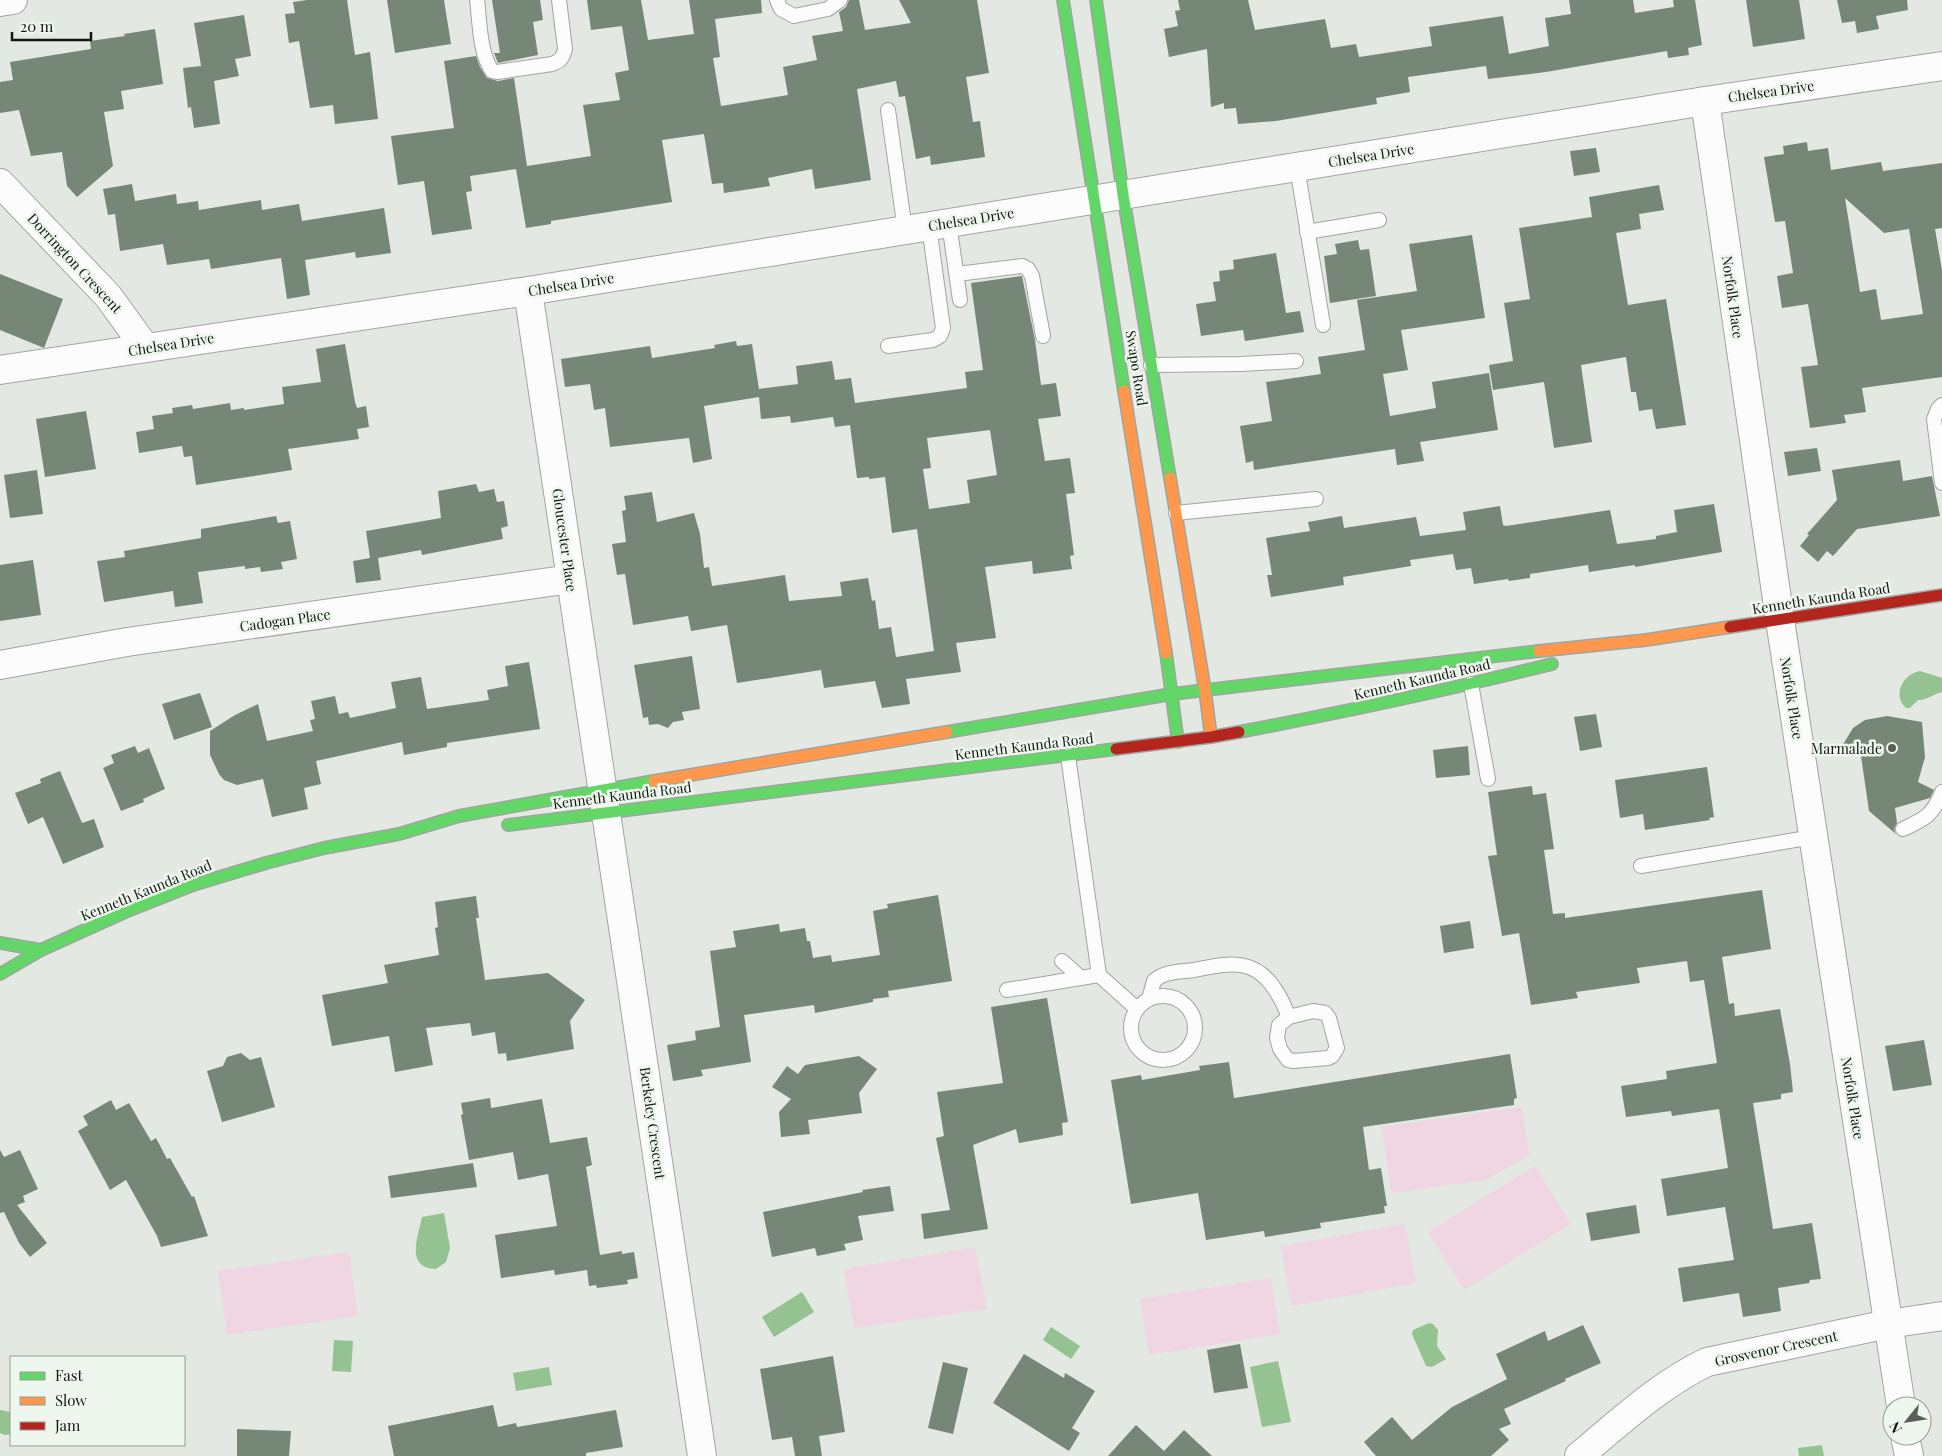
<svg xmlns="http://www.w3.org/2000/svg" width="1942" height="1456" viewBox="0 0 1942 1456" font-family="'Playfair Display',serif">
<style>
.green{fill:#f0d5e2}
.water{fill:#94c291}
.building{fill:#778777;fill-rule:evenodd}
.lines{fill:none;stroke-linecap:round;stroke-linejoin:round}
.lane-casing{stroke:#a1a5a1;stroke-width:16}
.street-casing{stroke:#a1a5a1;stroke-width:30}
.fast-casing{stroke:#a1a5a1;stroke-width:14}
.slow-casing{stroke:#a1a5a1;stroke-width:14}
.jam-casing{stroke:#a1a5a1;stroke-width:14}
.lane{stroke:#fbfcfb;stroke-width:14}
.street{stroke:#fbfcfb;stroke-width:28}
.fast{stroke:#63d668;stroke-width:11}
.slow{stroke:#ff974d;stroke-width:11}
.jam{stroke:#b3261e;stroke-width:11}
.poi-dot{fill:#5b5f5a;stroke:#eef7ed;stroke-width:2}
.labels{text-anchor:middle;dominant-baseline:central;stroke-width:5;stroke-linejoin:round;paint-order:stroke}
.street-label{font-size:14px;fill:#121511;stroke:#eef7ed}
.poi-label{font-size:14px;fill:#121511;stroke:#eef7ed;text-anchor:end}
</style>
<rect width="100%" height="100%" fill="#e3e8e2"/>
<g class="green">
<polygon points="1522,1107 1529,1155 1486,1180 1391,1193 1382,1127"/>
<polygon points="1535,1166 1571,1224 1464,1290 1428,1232"/>
<polygon points="1405,1224 1416,1283 1291,1306 1281,1246"/>
<polygon points="975,1247 987,1309 854,1328 844,1269"/>
<polygon points="349,1252 358,1316 227,1335 218,1271"/>
<polygon points="1271,1278 1280,1334 1149,1355 1140,1299"/>
</g>
<g class="water">
<path d="M1920 671 1942 678V692C1933 694 1926 701 1918 700L1910 708H1906C1892 695 1903 674 1920 671Z"/>
<path d="M444 1213 450 1248 446 1262 436 1269C405 1268 418 1237 422 1217Z"/>
<polygon points="802,1292 814,1312 774,1337 762,1317"/>
<polygon points="1429,1323 1433,1324 1438,1330 1437,1346 1446,1359 1432,1367 1426,1366 1412,1334 1413,1330"/>
<polygon points="1051,1327 1080,1346 1071,1359 1043,1340"/>
<polygon points="334,1340 353,1341 351,1372 332,1371"/>
<polygon points="1278,1361 1291,1422 1262,1427 1250,1367"/>
<polygon points="549,1367 552,1385 516,1391 513,1373"/>
<polygon points="0,1410 11,1412 11,1434 5,1435 0,1433"/>
<polygon points="1822,1445 1824,1456 1799,1456 1798,1448"/>
</g>
<g class="building">
<polygon points="307,0 347,0 355,55 370,52 378,119 335,124 333,105 310,108 299,41 289,43 285,14 295,13 293,2"/>
<polygon points="387,0 444,0 451,44 395,53"/>
<polygon points="492,0 540,0 543,20 533,22 538,55 498,63 494,53 500,53"/>
<polygon points="587,0 641,0 648,40 694,34 689,0 761,0 762,13 715,19 720,57 713,58 721,106 788,95 783,67 817,60 812,36 843,31 839,12 846,7 849,0 859,0 865,30 911,23 899,0 977,0 989,73 966,77 973,122 980,121 985,157 931,165 930,156 916,159 905,96 899,97 896,81 857,89 871,180 815,189 812,169 768,178 770,186 724,193 723,183 712,184 704,134 662,140 672,202 551,221 551,224 526,228 516,169 470,176 472,191 466,192 472,229 432,235 424,181 398,185 391,136 454,128 444,61 476,56 480,67 487,78 498,81 514,78 527,166 591,156 583,105 620,100 615,73 629,70 622,26 591,30"/>
<polygon points="1178,0 1248,0 1255,30 1325,19 1331,48 1356,44 1359,57 1432,46 1429,27 1503,16 1509,54 1549,46 1545,18 1571,14 1569,0 1633,0 1635,13 1674,7 1673,0 1695,0 1702,45 1688,48 1689,55 1668,58 1667,51 1546,72 1488,79 1486,66 1408,77 1410,92 1376,98 1377,104 1276,121 1238,124 1236,108 1224,109 1224,103 1211,107 1207,49 1169,57 1164,29 1178,26 1175,11 1180,10"/>
<polygon points="1746,0 1799,0 1805,39 1753,47"/>
<polygon points="1837,0 1907,0 1908,10 1876,16 1879,29 1857,33 1855,21 1842,23"/>
<polygon points="244,15 251,56 235,59 239,76 214,81 220,124 194,128 191,107 188,108 183,68 201,66 194,23"/>
<polygon points="155,29 163,84 121,91 124,109 104,112 113,166 77,197 67,186 62,152 31,156 19,110 0,113 0,82 13,80 10,62 91,49 90,41 125,36 124,34"/>
<path d="M1807 142 1808 151 1828 148 1831 170 1881 162 1883 171 1942 163V228L1935 229 1942 270V377L1862 388 1866 412 1844 415 1846 423 1810 428 1801 367 1818 365 1808 304 1782 308 1777 276 1793 273 1785 221 1775 222 1764 157 1784 154 1783 146ZM1845 198 1884 233 1909 229 1923 314 1881 320 1876 289 1860 292Z"/>
<polygon points="1596,148 1600,172 1574,176 1570,151"/>
<polygon points="132,184 135,201 176,194 177,204 198,201 199,210 261,200 262,210 299,204 302,221 384,208 391,253 356,258 355,252 305,260 310,295 287,299 281,258 211,269 209,259 167,265 163,244 120,251 115,214 108,215 103,189"/>
<polygon points="1659,185 1664,210 1639,214 1641,229 1616,233 1628,305 1666,299 1686,425 1656,429 1652,409 1639,411 1636,392 1631,392 1626,357 1581,365 1592,442 1554,448 1544,382 1493,390 1489,365 1513,361 1504,303 1530,299 1519,228 1592,217 1589,197"/>
<polygon points="1472,235 1485,318 1401,330 1408,370 1383,374 1390,416 1436,408 1432,382 1489,373 1498,430 1420,442 1424,461 1397,465 1395,449 1254,470 1253,461 1246,463 1240,426 1272,421 1266,382 1321,374 1318,357 1365,350 1357,300 1417,291 1409,244"/>
<polygon points="1358,240 1360,250 1369,249 1376,296 1330,303 1324,256 1337,254 1335,244"/>
<polygon points="1276,253 1286,313 1300,311 1304,332 1245,341 1243,330 1201,336 1196,304 1216,301 1213,282 1220,281 1219,271 1234,269 1233,260"/>
<polygon points="0,274 63,299 44,348 0,330"/>
<path d="M1022 276 1035 340 1041 385 1056 383 1061 416 1038 419 1045 461 1070 458 1075 493 1066 494 1074 555 1070 556 1072 569 1033 574 1032 561 985 567 996 638 956 643 961 672 906 679 910 704 882 708 875 681 824 688 821 670 737 683 727 625 691 631 688 616 633 625 625 574 617 575 612 544 626 542 622 511 626 510 624 496 652 492 657 522 694 513 700 534 704 568 709 567 712 586 785 575 789 601 842 596 840 582 868 578 872 601 875 600 879 629 891 627 896 657 934 651 917 529 892 533 885 477 869 479V477L857 478 850 425 835 427 833 417 791 423 790 416 761 419 759 397 704 406 712 459 693 463 689 438 610 447 605 408 594 410 590 384 565 387 561 359 650 346 652 358 715 348 714 345 736 341 737 346 752 344 759 389 798 384 796 366 832 361 835 380 851 378 855 403 967 388 965 372 983 370 971 283ZM990 430 997 475 967 480 970 503 929 509 923 469 931 468 927 438Z"/>
<polygon points="345,344 355,402 357,408 366,406 369,427 357,429 359,439 288,449 292,470 196,485 192,456 184,457 182,446 139,453 136,432 154,429 152,416 173,413 172,408 192,405 193,409 230,403 231,410 244,408 244,410 284,404 282,387 321,382 316,349"/>
<polygon points="86,411 96,469 45,477 36,419"/>
<polygon points="1817,448 1821,471 1788,476 1784,452"/>
<polygon points="1900,460 1903,481 1932,476 1940,516 1857,529 1833,556 1827,551 1818,562 1800,546 1809,535 1807,534 1837,500 1832,470"/>
<polygon points="37,470 43,514 10,518 4,475"/>
<polygon points="476,484 479,492 494,489 497,502 504,501 508,526 501,528 503,539 422,555 421,550 378,558 381,580 356,583 353,561 370,558 366,531 441,518 438,491"/>
<polygon points="1714,504 1722,552 1635,567 1635,565 1589,572 1588,565 1530,574 1530,578 1509,581 1508,579 1474,584 1471,568 1456,570 1453,554 1410,560 1411,566 1343,577 1344,585 1271,597 1267,575 1272,575 1266,538 1310,531 1308,522 1342,516 1344,528 1416,517 1420,536 1466,530 1463,512 1500,506 1503,525 1506,526 1610,510 1617,544 1656,539 1656,536 1677,532 1674,510"/>
<polygon points="276,516 278,523 290,521 297,559 281,562 283,569 261,572 260,567 245,569 245,566 198,572 203,603 175,607 173,591 104,602 97,561 125,557 124,551 201,538 201,529"/>
<polygon points="33,560 41,615 0,621 0,565"/>
<polygon points="692,656 700,709 682,712 684,720 673,722 668,728 658,724 649,725 648,717 643,718 634,665"/>
<polygon points="529,662 540,729 447,743 447,747 404,755 402,742 316,761 321,784 304,788 308,809 272,817 263,779 237,785 224,780 219,774 210,755 210,731 235,715 258,704 267,741 313,731 310,720 315,719 311,701 335,696 339,714 348,712 350,718 396,708 391,682 421,677 427,709 489,700 487,690 508,686 505,666"/>
<polygon points="200,693 212,727 174,740 162,704"/>
<polygon points="1596,714 1602,747 1580,751 1574,717"/>
<polygon points="1887,716 1922,722 1925,757 1918,782 1934,790 1930,798 1895,808 1897,823 1894,829 1896,834 1869,811 1860,749 1839,751 1853,728 1865,720"/>
<polygon points="135,746 138,753 149,748 165,789 143,799 144,802 121,811 103,768 114,763 111,755"/>
<polygon points="1468,746 1470,775 1436,778 1433,750"/>
<polygon points="1707,767 1714,817 1709,818 1710,820 1645,830 1643,814 1620,818 1615,780"/>
<polygon points="60,771 82,823 94,819 104,847 63,864 43,817 28,824 15,793 41,783 40,779"/>
<polygon points="1532,786 1533,795 1546,793 1554,849 1544,850 1553,914 1565,913 1565,918 1762,890 1771,949 1722,957 1729,1004 1734,1003 1735,1016 1780,1009 1790,1064 1793,1092 1781,1094 1781,1099 1753,1103 1773,1229 1812,1223 1821,1279 1810,1280 1809,1283 1778,1288 1781,1311 1743,1317 1739,1293 1683,1302 1678,1268 1734,1260 1725,1207 1667,1216 1661,1179 1728,1168 1719,1109 1672,1116 1671,1111 1626,1117 1621,1086 1667,1079 1666,1071 1717,1063 1704,980 1690,982 1687,961 1637,968 1640,983 1576,992 1578,998 1531,1005 1519,933 1502,936 1488,856 1497,855 1488,792"/>
<polygon points="938,895 952,981 888,991 889,997 873,999 873,1002 815,1013 814,1005 744,1015 751,1062 701,1070 703,1076 673,1081 667,1045 696,1040 695,1031 720,1027 710,951 736,947 733,931 779,924 780,932 805,928 807,941 810,941 813,958 831,955 832,962 880,955 873,911 888,908 887,904"/>
<polygon points="476,896 479,918 476,918 485,980 548,973 585,1000 570,1021 574,1049 507,1061 506,1053 498,1054 495,1032 472,1036 470,1023 426,1028 433,1065 395,1072 389,1036 332,1046 322,995 388,983 384,965 439,955 435,928 438,927 435,902"/>
<polygon points="1470,921 1474,948 1444,953 1440,926"/>
<polygon points="1047,998 1068,1122 1062,1123 1063,1135 1019,1143 1016,1129 973,1145 988,1229 924,1239 921,1214 950,1210 936,1138 944,1136 937,1092 1003,1083 991,1007"/>
<polygon points="1924,1040 1932,1085 1893,1091 1885,1046"/>
<polygon points="241,1053 250,1060 261,1057 275,1107 222,1122 207,1071 223,1066 227,1057"/>
<polygon points="1510,1054 1517,1098 1514,1099 1514,1105 1363,1127 1369,1170 1381,1168 1387,1206 1384,1206 1385,1213 1320,1223 1321,1228 1265,1237 1264,1231 1206,1240 1198,1193 1131,1204 1111,1080 1141,1075 1142,1080 1200,1070 1199,1066 1229,1062 1234,1098"/>
<polygon points="859,1056 877,1069 859,1093 862,1113 808,1120 810,1134 781,1137 779,1112 791,1099 772,1087 787,1066 798,1074 805,1065"/>
<polygon points="490,1098 491,1108 542,1099 550,1143 587,1137 592,1165 586,1167 600,1255 622,1251 622,1254 634,1252 638,1278 627,1280 628,1284 597,1288 596,1285 589,1286 587,1270 555,1275 554,1270 501,1278 495,1235 557,1226 548,1174 518,1180 513,1152 469,1160 461,1115 463,1114 461,1103"/>
<polygon points="111,1100 116,1110 129,1103 151,1141 156,1138 167,1159 170,1158 192,1197 194,1196 208,1236 161,1247 157,1236 126,1180 110,1190 78,1131 88,1125 83,1116"/>
<polygon points="0,1150 4,1157 20,1150 38,1189 23,1196 25,1202 17,1205 47,1243 30,1257 19,1243 4,1212 0,1213"/>
<polygon points="473,1163 477,1187 391,1198 388,1176"/>
<polygon points="890,1186 894,1211 858,1216 863,1240 844,1244 846,1250 817,1256 815,1248 772,1257 763,1212 863,1192 862,1190"/>
<polygon points="1636,1205 1640,1233 1591,1241 1586,1213"/>
<polygon points="1583,1325 1601,1363 1565,1379 1566,1381 1504,1409 1511,1424 1499,1429 1509,1440 1491,1456 1376,1456 1364,1442 1392,1417 1412,1440 1452,1407 1507,1379 1496,1354 1545,1331 1548,1341"/>
<polygon points="1240,1344 1248,1388 1214,1393 1207,1350"/>
<polygon points="1024,1354 1064,1378 1065,1373 1095,1391 1072,1428 1080,1433 1069,1451 993,1403"/>
<polygon points="833,1356 845,1432 819,1436 822,1456 795,1456 792,1437 772,1440 760,1369"/>
<polygon points="943,1362 968,1368 953,1434 928,1428"/>
<polygon points="493,1405 498,1427 516,1423 517,1427 616,1410 623,1447 586,1453 586,1456 394,1456 388,1426"/>
<polygon points="1136,1425 1164,1451 1184,1430 1212,1456 1108,1456"/>
<polygon points="237,1429 291,1431 289,1456 237,1456"/>
</g>
<g class="lines">
<defs>
<g id="lane">
<path d="M477 0C480 22 479 51 492 71L497 72 552 64C560 61 563 58 565 49L559 0"/>
<polyline points="777,0 781,9 794,16 828,9 840,0"/>
<polyline points="888,110 905,230"/>
<polyline points="1297,167 1323,325"/>
<polyline points="949,223 960,300"/>
<polyline points="1307,232 1379,220"/>
<polyline points="957,274 1022,266 1028,269 1032,276 1043,336"/>
<polyline points="888,346 933,340 940,336 943,328 929,226"/>
<polyline points="1151,365 1241,364 1296,361"/>
<polyline points="1942,405 1938,409 1934,419 1942,483"/>
<polyline points="1176,513 1316,499"/>
<polyline points="1471,684 1488,779"/>
<polyline points="1068,756 1099,975 1137,1009"/>
<path d="M1903 829C1925 819 1933 815 1942 792"/>
<polyline points="1641,866 1813,837"/>
<polyline points="1062,961 1081,978"/>
<polyline points="1007,990 1099,975"/>
<circle cx="1163" cy="1028" r="32"/>
<path d="M1149 999 1154 981C1164 971 1181 972 1194 970 1210 967 1229 962 1245 966 1268 971 1281 997 1289 1017"/>
<polygon points="1313,1011 1325,1013 1329,1018 1337,1048 1332,1056 1328,1058 1294,1061 1288,1060 1280,1049 1277,1038 1279,1025 1289,1017"/>
</g>
<g id="street">
<polyline points="0,2 13,0"/>
<polyline points="1705,101 1780,620 1901,1406"/>
<polyline points="0,183 108,296 145,347"/>
<polyline points="528,291 702,1456"/>
<polyline points="0,370 528,291 1705,101 1942,66"/>
<polyline points="0,665 127,642 571,579"/>
<polyline points="1905,1436 1909,1456"/>
<path d="M1579 1456C1620 1422 1659 1385 1707 1362L1888 1324 1942 1316"/>
</g>
<g id="fast">
<polyline points="1063,0 1124,391"/>
<polyline points="1096,0 1123,195 1170,478"/>
<polyline points="1166,653 1178,742"/>
<polyline points="947,732 1172,694 1539,651"/>
<path d="M1239 732C1344 712 1448 690 1552 664"/>
<polyline points="508,825 1116,749"/>
<polyline points="0,943 41,950"/>
<polyline points="0,974 41,950 125,912 193,885 266,863 324,848 399,834 459,816 654,781"/>
</g>
<g id="slow">
<polyline points="1124,391 1166,653"/>
<polyline points="1170,478 1205,690 1211,737"/>
<polyline points="1539,651 1646,640 1730,627"/>
<polyline points="654,781 947,732"/>
</g>
<g id="jam">
<polyline points="1730,627 1942,595"/>
<polyline points="1116,749 1211,737 1239,732"/>
</g>
</defs>
<use href="#lane" class="lane-casing"/>
<use href="#street" class="street-casing"/>
<use href="#fast" class="fast-casing"/>
<use href="#slow" class="slow-casing"/>
<use href="#jam" class="jam-casing"/>
<use href="#lane" class="lane"/>
<use href="#street" class="street"/>
<use href="#fast" class="fast"/>
<use href="#slow" class="slow"/>
<use href="#jam" class="jam"/>
</g>
<circle class="poi-dot" cx="1892" cy="748" r="5"/>
<g class="labels">
<g class="street-label">
<text transform="translate(1771 91) rotate(-8)">Chelsea Drive</text>
<text transform="translate(1371 155) rotate(-9)">Chelsea Drive</text>
<text transform="translate(971 219) rotate(-9)">Chelsea Drive</text>
<text transform="translate(75 263) rotate(47)">Dorrington Crescent</text>
<text transform="translate(571 284) rotate(-9)">Chelsea Drive</text>
<text transform="translate(1733 297) rotate(82)">Norfolk Place</text>
<text transform="translate(171 344) rotate(-9)">Chelsea Drive</text>
<text transform="translate(1137 368) rotate(81)">Swapo Road</text>
<text transform="translate(565 540) rotate(82)">Gloucester Place</text>
<text transform="translate(1821 598) rotate(-9)">Kenneth Kaunda Road</text>
<text transform="translate(285 620) rotate(-8)">Cadogan Place</text>
<text transform="translate(1422 679) rotate(-13)">Kenneth Kaunda Road</text>
<text transform="translate(1792 698) rotate(81)">Norfolk Place</text>
<text transform="translate(1024 746) rotate(-7)">Kenneth Kaunda Road</text>
<text transform="translate(622 795) rotate(-7)">Kenneth Kaunda Road</text>
<text transform="translate(146 890) rotate(-22)">Kenneth Kaunda Road</text>
<text transform="translate(1853 1098) rotate(81)">Norfolk Place</text>
<text transform="translate(653 1123) rotate(82)">Berkeley Crescent</text>
<text transform="translate(1776 1348) rotate(-12)">Grosvenor Crescent</text>
</g>
<g class="poi-label">
<text x="1882" y="748">Marmalade</text>
</g>
</g>
<rect x="10" y="1356" width="175" height="90" fill="#eef7ed" stroke="#969d95"/>
<rect x="20" y="1372" width="25" height="8" fill="#63d668" stroke="#969d95"/>
<text x="55" y="1381" font-size="15" fill="#121511">Fast</text>
<rect x="20" y="1397" width="25" height="8" fill="#ff974d" stroke="#969d95"/>
<text x="55" y="1406" font-size="15" fill="#121511">Slow</text>
<rect x="20" y="1422" width="25" height="8" fill="#b3261e" stroke="#969d95"/>
<text x="55" y="1431" font-size="15" fill="#121511">Jam</text>
<g transform="translate(1907 1421) rotate(240)"><circle r="24" fill="#eef7ed" stroke="#969d95"/>
<path d="M0-4L9 19L0 12L-9 19Z" fill="#5b5f5a"/>
<text y="-8" font-size="14" font-weight="bold" text-anchor="middle" fill="#121511">N</text>
</g>
<path d="M12 32v8h79v-8" fill="none" stroke="#121511" stroke-width="2.5"/>
<text x="20" y="32" font-size="15" fill="#121511" stroke="#eef7ed" stroke-width="4" paint-order="stroke">20 m</text>
</svg>
